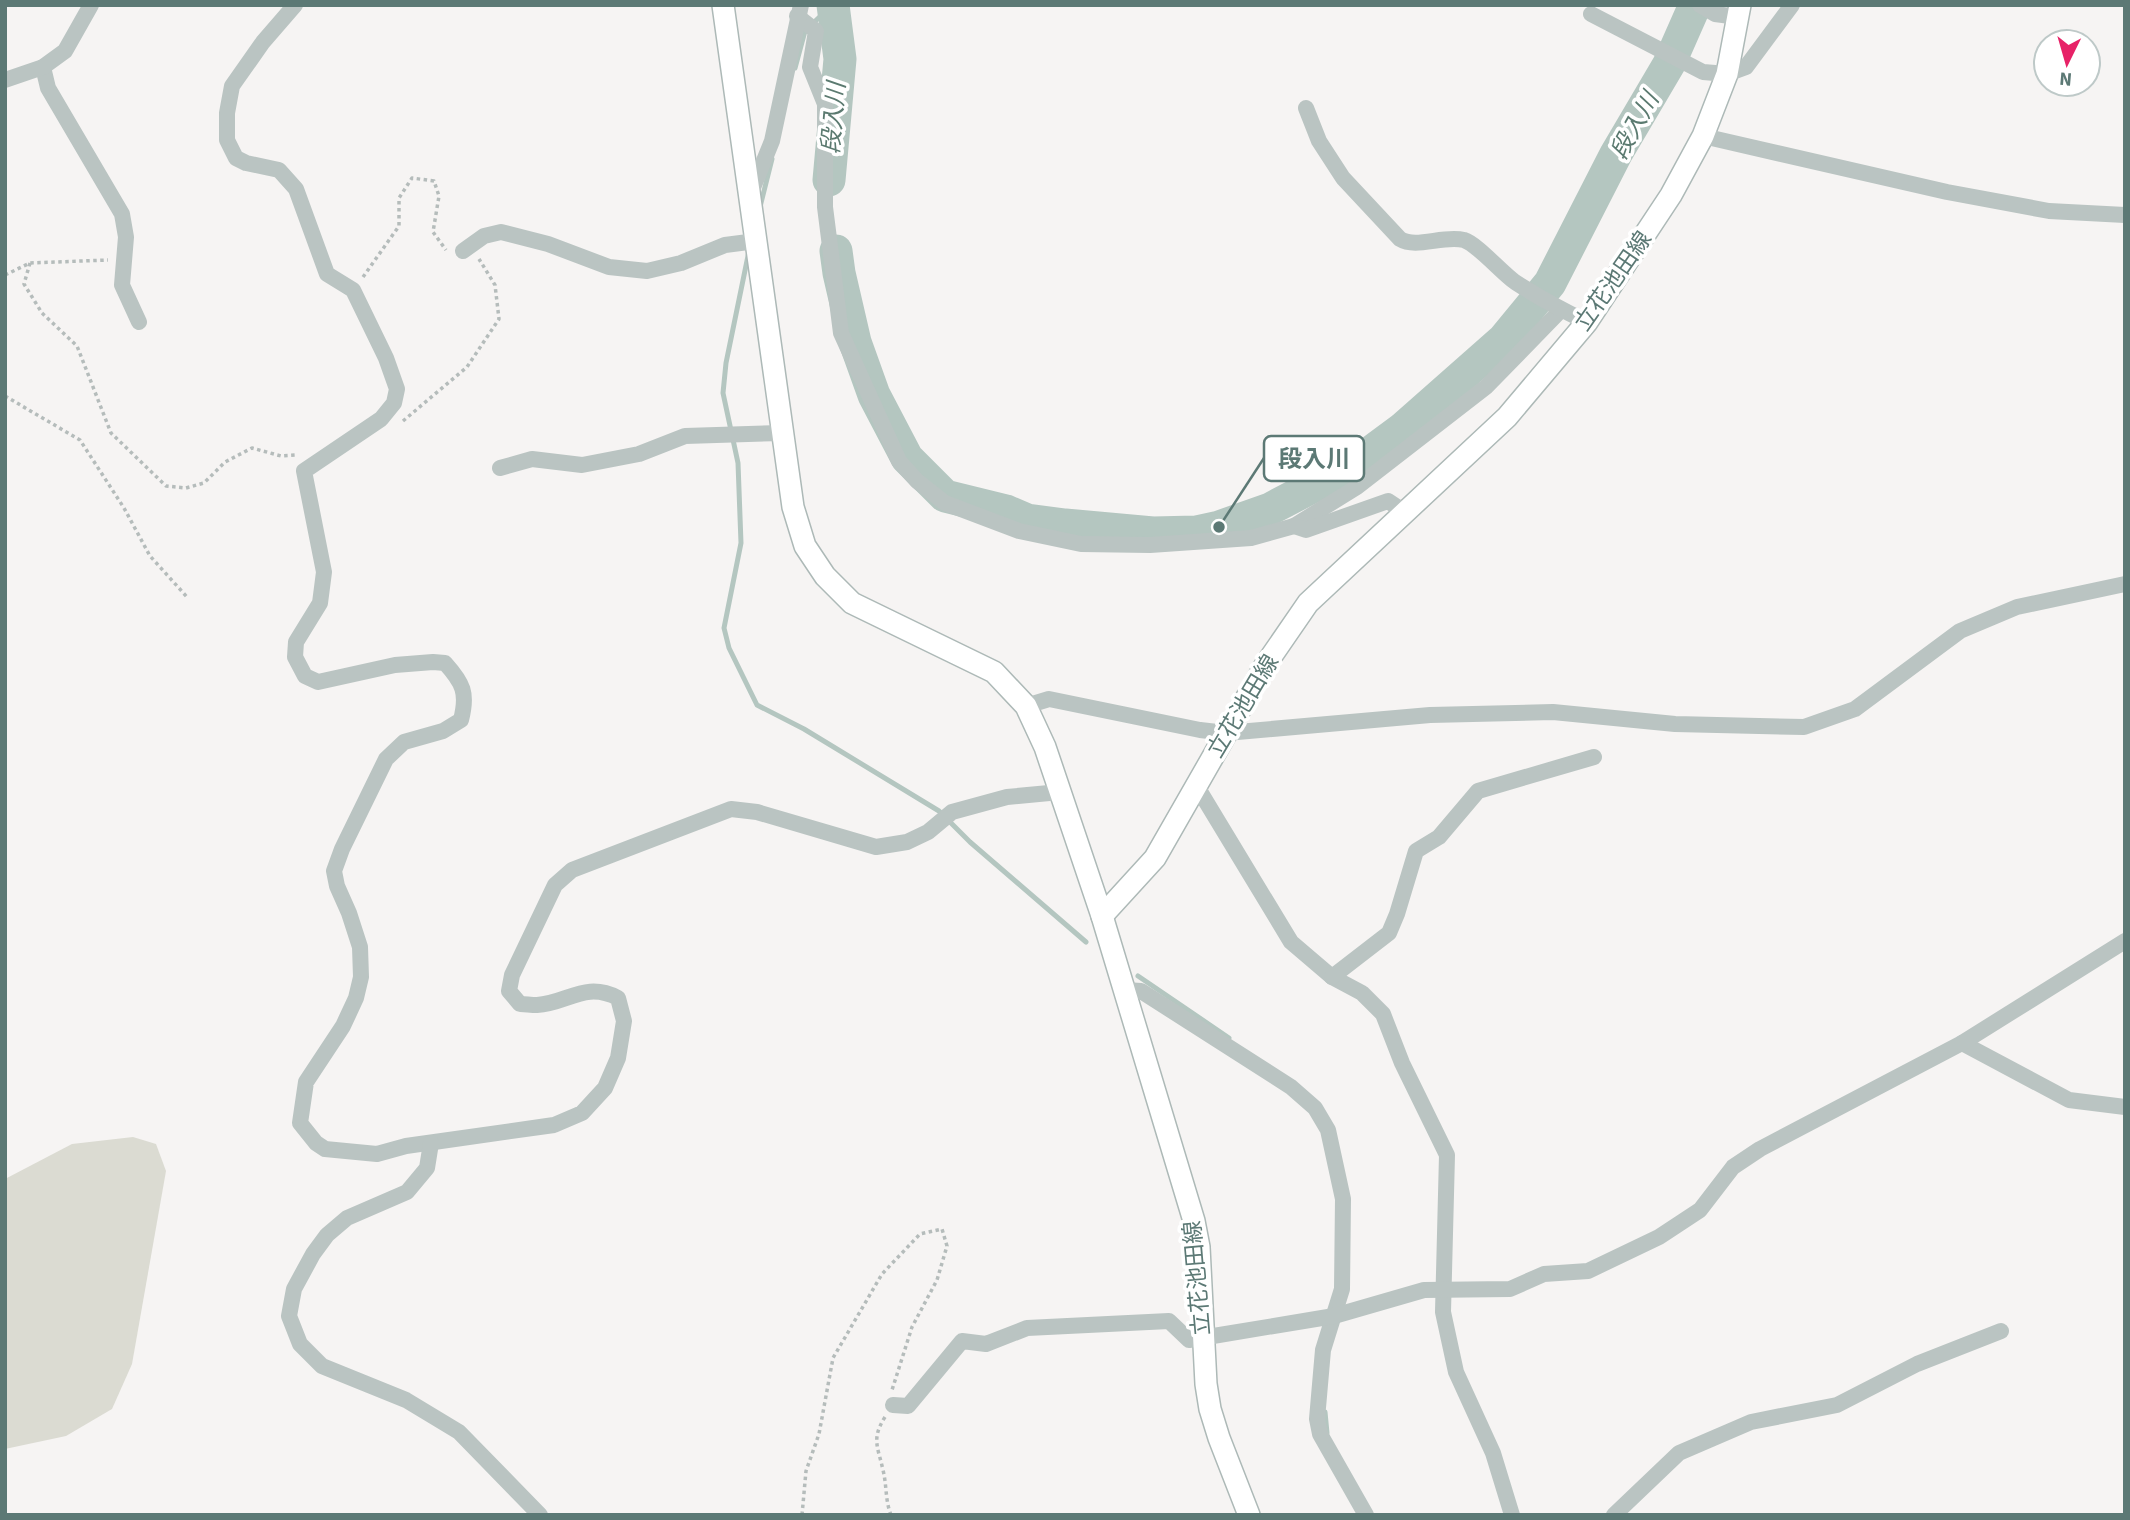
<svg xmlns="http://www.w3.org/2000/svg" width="2130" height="1520" viewBox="0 0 2130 1520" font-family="'Source Sans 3','Noto Sans JP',sans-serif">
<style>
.green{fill:#dbdbd2}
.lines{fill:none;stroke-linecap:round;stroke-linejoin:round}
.stream{stroke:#b4c6c0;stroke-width:5}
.river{stroke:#b4c6c0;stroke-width:33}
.secondary-casing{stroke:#adb9b7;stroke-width:24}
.path{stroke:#b5bcbb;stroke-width:3.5;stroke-dasharray:3.5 3.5;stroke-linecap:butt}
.street{stroke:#bac4c2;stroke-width:16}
.secondary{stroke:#fff;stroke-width:21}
.labels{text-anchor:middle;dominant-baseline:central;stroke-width:7;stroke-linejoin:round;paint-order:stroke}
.street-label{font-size:23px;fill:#5c7975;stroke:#fff}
.water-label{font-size:24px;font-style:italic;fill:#5b7a70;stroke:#fff}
.leader{fill:none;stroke:#5c7975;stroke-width:2.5}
.callout-dot{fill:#5c7975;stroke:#fff;stroke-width:2.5}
.callout{fill:#fff;stroke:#5c7975;stroke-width:2.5}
.callout-label{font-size:24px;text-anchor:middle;font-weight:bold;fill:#5c7975}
</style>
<rect width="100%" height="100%" fill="#f6f4f3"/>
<polygon class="green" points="133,1137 156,1144 166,1171 132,1364 112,1409 66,1436 5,1449 5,1179 72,1144"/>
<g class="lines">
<g class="stream">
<polyline points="795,68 805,31 832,5"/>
<polyline points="760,207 772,159"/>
<polyline points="749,251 726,363 723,393 738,463 741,543 724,628 729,648 757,705 804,729 939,811 970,842 1086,942"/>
<polyline points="1138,976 1229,1038"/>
<polyline points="1325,1412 1327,1433"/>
</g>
<g class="river">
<polyline points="829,180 840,59 833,5"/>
<polyline points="836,251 839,273 855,342 874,395 907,458 945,496 1006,511 1027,520 1065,525 1153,533 1196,532 1219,527 1270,509 1352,466 1402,429 1504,339 1550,283 1616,154 1669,64 1695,5"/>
</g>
<defs>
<g id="secondary">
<polyline points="723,5 793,507 805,546 825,576 852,603 994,672 1026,706 1045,747 1102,916 1194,1221 1199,1247 1206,1384 1210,1409 1219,1438 1249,1515"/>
<polyline points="1102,916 1155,858 1266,664 1308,603 1507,417 1587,322 1671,195 1703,136 1727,74 1740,5"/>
</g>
</defs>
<use href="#secondary" class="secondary-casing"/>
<g class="path">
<polyline points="30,263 24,284 42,313 77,346 111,433 166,486 186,488 204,483 225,462 252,448 281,456 296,455"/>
<polyline points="5,275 30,263 108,260"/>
<polyline points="363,277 399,226 399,198 412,178 434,181 439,196 433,232 446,250"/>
<polyline points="5,396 80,440 124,508 150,556 187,597"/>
<polyline points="403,421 467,367 499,319 495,285 479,259"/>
<path d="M885 1417C871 1439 878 1447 883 1470 887 1486 885 1500 891 1515"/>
<polyline points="802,1515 806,1471 819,1434 833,1358 882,1274 920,1234 942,1229 947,1246 937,1280 912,1327 892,1390"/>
</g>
<g class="street">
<path d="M295 5 263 42 232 86 227 113V140L236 158 246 163 279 170 296 189 327 274 353 290 386 358 397 389 394 403 381 419 304 471 324 572 320 603 296 642 295 657 305 676 318 682 395 665 433 662 445 663C463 683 468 693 461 720L443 731 404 742 386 759 342 849 334 871 337 886 349 913 360 947 361 977 356 998 343 1026 306 1082 300 1123 316 1143 325 1149 377 1154 406 1146 554 1125 582 1113 605 1088 618 1058 624 1021 618 998C585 981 568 1003 537 1005 531 1005 525 1004 520 1004L509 991 512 975 555 885 572 870 731 809 757 812 876 847 907 842 928 832 952 812 1007 797 1060 792"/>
<polyline points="1700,5 1715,14 1738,17"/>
<polyline points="1591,14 1703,72 1727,74 1746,67 1792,5"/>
<polyline points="797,16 816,31 810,67 825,104 825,207 841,333 899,461 917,481 945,503 1019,531 1081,544 1150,545 1251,538 1294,526 1357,487 1486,387 1561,310"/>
<polyline points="43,67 48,88 122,214 126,237 122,285 139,322"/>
<polyline points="5,80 43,67 65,51 91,5"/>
<path d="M1306 108 1319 141 1343 178 1400 239C1416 249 1443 235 1464 240 1477 244 1502 273 1515 282 1538 297 1562 310 1587 322"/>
<polyline points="1703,136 1947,192 2049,211 2125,215"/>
<polyline points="750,195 772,141 801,5"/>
<polyline points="463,251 484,236 501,232 548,244 609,267 647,271 681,263 725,245 756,241"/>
<polyline points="500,468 532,459 582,465 639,454 685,436 782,433"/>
<polyline points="1294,526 1306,530 1388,501 1406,513"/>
<polyline points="1026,706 1049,699 1200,730 1226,733 1430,715 1553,712 1675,724 1804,727 1855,709 1960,631 2017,607 2125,584"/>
<polyline points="1196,785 1291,942 1332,977 1362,993 1383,1014 1402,1063 1447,1155 1443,1312 1456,1372 1493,1453 1512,1515"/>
<polyline points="1332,977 1389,933 1397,914 1416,851 1439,837 1478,791 1594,757"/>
<polyline points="1125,990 1141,991 1291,1087 1315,1108 1328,1130 1343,1199 1342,1289 1323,1350 1317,1419 1320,1434 1366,1515"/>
<polyline points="1962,1043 2069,1100 2125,1107"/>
<polyline points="431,1143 427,1168 407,1192 347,1218 327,1235 313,1254 294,1289 289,1316 300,1344 322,1366 406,1400 459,1432 540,1515"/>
<polyline points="893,1405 908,1406 962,1341 986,1344 1027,1328 1169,1321 1189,1340 1334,1316 1424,1290 1510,1289 1544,1274 1588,1271 1659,1237 1700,1210 1733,1167 1760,1149 1962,1043 2125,941"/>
<polyline points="1614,1515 1679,1453 1751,1422 1837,1405 1917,1364 2001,1331"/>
</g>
<use href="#secondary" class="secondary"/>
</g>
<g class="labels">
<g class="street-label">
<text transform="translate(1613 281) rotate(-55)">立花池田線</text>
<text transform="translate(1243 706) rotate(-59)">立花池田線</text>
<text transform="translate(1197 1278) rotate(-95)">立花池田線</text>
</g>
<g class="water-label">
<text transform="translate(834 118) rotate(-85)">段入川</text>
<text transform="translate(1635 126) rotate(-61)">段入川</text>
</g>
</g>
<path class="leader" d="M1219 527L1264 458"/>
<circle class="callout-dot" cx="1219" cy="527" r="7"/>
<rect class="callout" x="1264" y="436" width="100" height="45" rx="7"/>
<g class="callout-label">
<text x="1314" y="467">段入川</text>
</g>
<rect width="2130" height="1520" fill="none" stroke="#5c7975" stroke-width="14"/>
<g transform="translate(2067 63) rotate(185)"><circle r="33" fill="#ffffff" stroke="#bec9c8" stroke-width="2"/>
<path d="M0-5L12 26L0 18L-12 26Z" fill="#e72267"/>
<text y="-10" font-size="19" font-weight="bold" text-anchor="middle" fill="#5c7975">N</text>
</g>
</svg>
